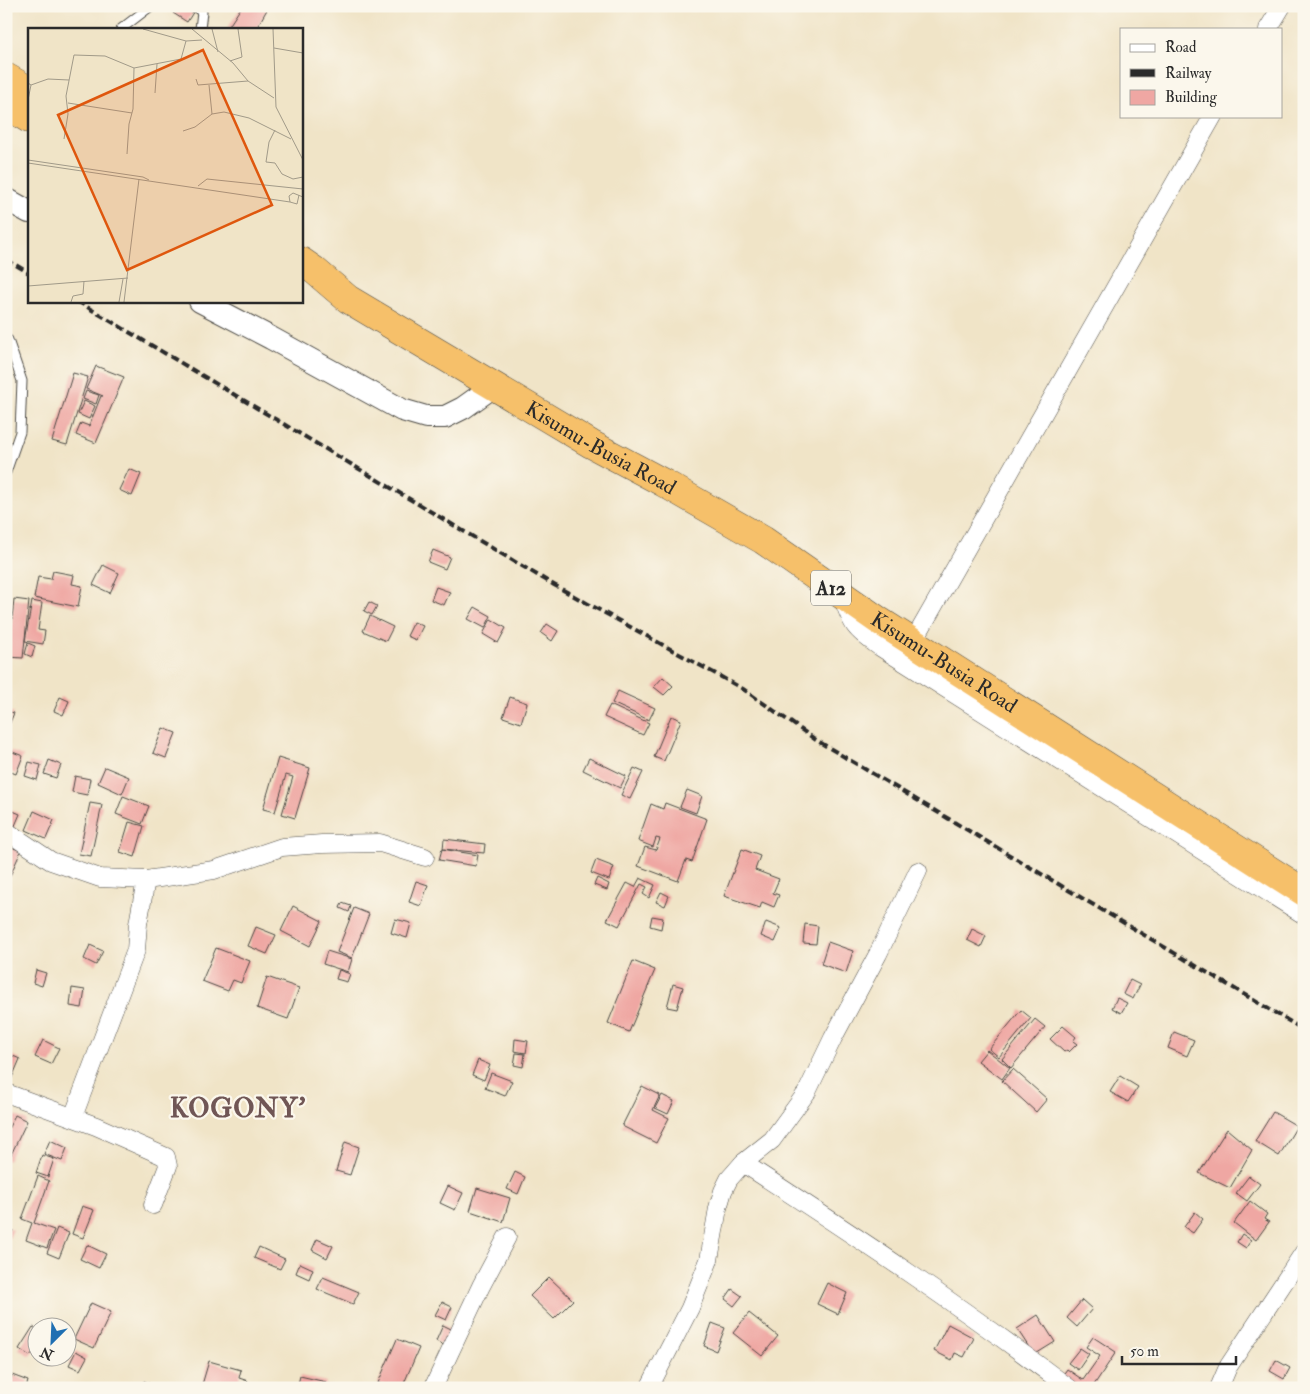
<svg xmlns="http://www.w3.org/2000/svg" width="1310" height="1394" viewBox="0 0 1310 1394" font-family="'IM FELL Double Pica',serif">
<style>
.building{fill:#efa7a3}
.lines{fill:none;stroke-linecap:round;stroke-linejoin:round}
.service-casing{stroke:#494742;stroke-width:11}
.minor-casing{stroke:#494742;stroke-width:19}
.tertiary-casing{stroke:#494742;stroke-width:24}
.trunk-casing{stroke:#494742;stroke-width:29}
.service{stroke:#fff;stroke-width:9}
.minor{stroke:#fff;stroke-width:18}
.tertiary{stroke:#fff;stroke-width:22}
.trunk{stroke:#f6c06b;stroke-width:28}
.rail{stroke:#2b2b2b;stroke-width:4;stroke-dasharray:8 4;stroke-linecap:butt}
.labels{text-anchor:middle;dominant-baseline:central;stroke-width:4.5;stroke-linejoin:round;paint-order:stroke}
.shield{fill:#fbf7ec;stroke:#696865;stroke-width:1}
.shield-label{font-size:20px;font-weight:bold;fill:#2b2b2b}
.street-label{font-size:21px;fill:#2b2b2b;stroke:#fbf7ec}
.district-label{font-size:26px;font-weight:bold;letter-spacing:1px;fill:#705655;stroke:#fbf7ec}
.inset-road{fill:none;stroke:#a19a89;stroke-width:1}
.view{fill:#df570e;fill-opacity:0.15;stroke:#df570e;stroke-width:2.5}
.inset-edge{fill:none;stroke:#2b2b2b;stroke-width:2.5}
</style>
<rect width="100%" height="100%" fill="#fbf7ec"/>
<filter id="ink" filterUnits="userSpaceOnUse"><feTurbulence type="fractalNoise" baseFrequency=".02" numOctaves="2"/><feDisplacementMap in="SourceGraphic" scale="10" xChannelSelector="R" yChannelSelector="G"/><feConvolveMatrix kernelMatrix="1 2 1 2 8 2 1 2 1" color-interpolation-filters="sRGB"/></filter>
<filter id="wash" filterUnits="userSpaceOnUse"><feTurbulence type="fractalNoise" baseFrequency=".0096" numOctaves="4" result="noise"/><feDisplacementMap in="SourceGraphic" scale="20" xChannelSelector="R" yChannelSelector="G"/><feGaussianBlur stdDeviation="1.12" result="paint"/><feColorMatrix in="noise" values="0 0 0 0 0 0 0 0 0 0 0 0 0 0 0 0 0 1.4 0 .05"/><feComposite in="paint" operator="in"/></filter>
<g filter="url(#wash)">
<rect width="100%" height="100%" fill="#f0e4c7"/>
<g id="blocks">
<g class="building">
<polygon points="178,6 197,6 187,22 173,13"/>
<polygon points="242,6 269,6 256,29 227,29"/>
<polygon points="96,366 124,377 96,443 76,435 81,423 89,426 101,396 103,396 86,389"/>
<polygon points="73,373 88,377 67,445 52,441"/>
<polygon points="86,391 99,395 96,404 83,399"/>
<polygon points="84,401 95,406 89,419 78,414"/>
<polygon points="129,469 141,474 132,496 119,490"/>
<polygon points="433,550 450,557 445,569 428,562"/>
<polygon points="103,565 119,573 110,593 93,585"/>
<polygon points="53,571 74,575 72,584 82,586 78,607 34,598 38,577 51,579"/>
<polygon points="436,587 450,592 444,605 431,600"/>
<polygon points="14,599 29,601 23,658 8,657"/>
<polygon points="32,601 42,603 38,630 45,631 43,644 25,641"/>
<polygon points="369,602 377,606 372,615 364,611"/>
<polygon points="475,607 491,616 485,628 468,619"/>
<polygon points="370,616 393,627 386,641 363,631"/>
<polygon points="491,619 506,628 498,643 483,634"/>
<polygon points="414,622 423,626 416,640 407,636"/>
<polygon points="547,624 558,631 552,641 541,633"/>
<polygon points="28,643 35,646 32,657 25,654"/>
<polygon points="663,677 673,686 664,695 654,687"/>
<polygon points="618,691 655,708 649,720 612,703"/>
<polygon points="60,697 69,701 63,715 54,711"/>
<polygon points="510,697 527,703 521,723 503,717"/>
<polygon points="610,705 649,723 643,735 604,717"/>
<polygon points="6,711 14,713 6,732"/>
<polygon points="671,716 681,720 664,761 654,757"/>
<polygon points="163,728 176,733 166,758 153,753"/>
<polygon points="10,751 23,756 16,774 6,770 6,761"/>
<polygon points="278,758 310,768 295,818 282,814 293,777 286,775 275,812 263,809"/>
<polygon points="589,758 626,776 620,788 583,770"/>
<polygon points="49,760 61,765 56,778 44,774"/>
<polygon points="29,762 41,765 37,780 25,776"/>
<polygon points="105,767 129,777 122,794 98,783"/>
<polygon points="634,768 643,772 630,799 621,795"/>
<polygon points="75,776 90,779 87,795 72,792"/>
<polygon points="687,790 702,796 696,813 680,807"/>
<polygon points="123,796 149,806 142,824 116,814"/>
<polygon points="90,803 102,805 91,856 79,854"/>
<polygon points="665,803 707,819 692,862 686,860 678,881 638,866 645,847 656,850 660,839 656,838 653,847 638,841 651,804 663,809"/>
<polygon points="6,808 20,814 14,828 6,825"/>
<polygon points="34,811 54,820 46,839 26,830"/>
<polygon points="129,822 144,826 135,857 120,852"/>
<polygon points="444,839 485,844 484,853 443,849"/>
<polygon points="11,847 21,851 9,878 6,877 6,857"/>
<polygon points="442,849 478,855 476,866 439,860"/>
<polygon points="742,849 760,856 755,870 779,879 773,893 779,895 774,907 762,902 760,908 724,896"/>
<polygon points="596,860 614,867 609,880 591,873"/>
<polygon points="597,878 609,884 607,890 594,885"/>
<polygon points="640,878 655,885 649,898 643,894 647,887 641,884 619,926 607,920 627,883 635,887"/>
<polygon points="416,881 428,885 421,906 409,902"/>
<polygon points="661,892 669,896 665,906 656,902"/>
<polygon points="342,903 351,906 349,912 340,908"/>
<polygon points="293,906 322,921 310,946 281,931"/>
<polygon points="354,908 369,914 352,958 337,952"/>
<polygon points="652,916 663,918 661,929 650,926"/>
<polygon points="395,919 411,923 407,938 391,933"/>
<polygon points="766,922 781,928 775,942 761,936"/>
<polygon points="805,924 818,926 816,944 803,943"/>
<polygon points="256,927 276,935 267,954 248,946"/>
<polygon points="972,929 986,936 981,947 967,940"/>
<polygon points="828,942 853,951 846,973 821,964"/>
<polygon points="90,945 103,951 96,965 84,959"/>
<polygon points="216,948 250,961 241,983 233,980 228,991 202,981"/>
<polygon points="327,951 352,959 348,972 323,964"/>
<polygon points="633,961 655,970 629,1032 608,1023"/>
<polygon points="36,970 46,973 42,986 33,983"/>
<polygon points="339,970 350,974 347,982 336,979"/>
<polygon points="267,977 299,988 288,1019 257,1008"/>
<polygon points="1130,980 1140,985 1133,999 1123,994"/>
<polygon points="673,984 683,987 677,1009 667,1007"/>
<polygon points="72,988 85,990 82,1008 70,1006"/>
<polygon points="1117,998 1127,1003 1121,1013 1112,1008"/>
<polygon points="1021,1010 1031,1018 999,1057 989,1049"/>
<polygon points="1035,1019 1045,1027 1011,1068 1002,1059"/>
<polygon points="1063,1026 1076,1037 1073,1041 1077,1044 1069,1052 1067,1050 1064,1052 1050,1039"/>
<polygon points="1174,1032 1194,1040 1187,1056 1168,1048"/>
<polygon points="515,1039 528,1041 526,1053 514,1051"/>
<polygon points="43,1040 59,1048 51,1064 35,1057"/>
<polygon points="987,1050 1010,1068 1002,1079 978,1061"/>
<polygon points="6,1053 20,1059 11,1080 6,1078"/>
<polygon points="516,1053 525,1054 523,1067 514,1065"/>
<polygon points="478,1060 490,1065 484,1080 472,1075"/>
<polygon points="1013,1069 1047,1099 1036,1112 1002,1081"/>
<polygon points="491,1073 512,1081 505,1096 485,1088"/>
<polygon points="1120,1076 1138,1087 1128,1102 1110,1092"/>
<polygon points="642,1086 660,1095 653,1110 669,1118 656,1143 622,1126"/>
<polygon points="662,1095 674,1101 668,1114 655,1108"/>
<polygon points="1273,1112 1297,1126 1279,1156 1255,1141"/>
<polygon points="15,1115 27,1121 8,1161 6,1160 6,1133"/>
<polygon points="1227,1129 1252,1150 1230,1188 1199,1173"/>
<polygon points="50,1140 67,1148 62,1161 44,1154"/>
<polygon points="345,1142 359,1147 350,1175 336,1171"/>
<polygon points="42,1155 54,1159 48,1177 36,1173"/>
<polygon points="515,1172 525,1177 518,1194 507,1189"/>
<polygon points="38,1176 49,1181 34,1223 54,1230 47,1248 26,1240 32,1223 22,1219"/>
<polygon points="1249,1176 1260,1184 1247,1201 1236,1193"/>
<polygon points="448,1186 463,1193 455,1210 440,1203"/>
<polygon points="477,1188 510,1198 503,1222 470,1211"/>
<polygon points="1250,1201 1267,1214 1264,1219 1269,1222 1256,1240 1234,1223"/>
<polygon points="82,1206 94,1210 83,1238 72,1234"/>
<polygon points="1195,1212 1203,1219 1193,1233 1184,1227"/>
<polygon points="6,1227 13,1230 6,1244"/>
<polygon points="57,1228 69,1233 59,1258 47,1253"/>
<polygon points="1242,1234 1251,1240 1246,1248 1237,1242"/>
<polygon points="317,1239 333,1246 327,1258 312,1250"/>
<polygon points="87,1245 106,1254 99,1268 80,1259"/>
<polygon points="259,1247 285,1259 280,1269 254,1258"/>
<polygon points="300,1263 313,1269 309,1279 296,1273"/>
<polygon points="323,1277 359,1292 353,1304 317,1289"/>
<polygon points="549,1277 573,1300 554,1319 530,1296"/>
<polygon points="827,1283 847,1293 838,1314 817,1304"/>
<polygon points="732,1289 742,1296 734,1306 725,1299"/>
<polygon points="1082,1300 1092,1309 1077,1327 1067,1318"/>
<polygon points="442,1302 452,1307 446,1320 435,1315"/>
<polygon points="91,1303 111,1312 94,1348 74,1339"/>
<polygon points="749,1313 778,1336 762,1356 733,1333"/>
<polygon points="1038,1315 1055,1342 1034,1355 1017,1329"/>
<polygon points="712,1323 725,1328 716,1351 704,1346"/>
<polygon points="948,1324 974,1338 964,1357 955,1353 952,1360 934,1351"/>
<polygon points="443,1325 453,1330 445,1346 436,1341"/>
<polygon points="33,1327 38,1330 38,1345 30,1356 19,1349"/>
<polygon points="1093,1337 1116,1352 1092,1388 1074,1388 1060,1379 1067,1369 1083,1380 1100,1356 1086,1347"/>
<polygon points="397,1339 419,1348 402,1388 390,1388 378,1383"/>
<polygon points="1080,1348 1089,1354 1078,1370 1068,1363"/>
<polygon points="76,1351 87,1357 80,1370 69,1365"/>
<polygon points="1276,1360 1290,1368 1284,1379 1270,1371"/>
<polygon points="209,1361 241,1370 239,1378 248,1381 246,1388 201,1388"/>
<polygon points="12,1375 28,1381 26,1388 7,1388"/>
<polygon points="300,1376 326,1382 325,1385 334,1388 297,1388"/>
<polygon points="144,1381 155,1386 155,1388 142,1388"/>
</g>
</g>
</g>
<g filter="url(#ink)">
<use href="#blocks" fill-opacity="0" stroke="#494742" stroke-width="1"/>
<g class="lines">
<defs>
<g id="service">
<polyline points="194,6 202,12 200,29"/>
<polyline points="121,29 151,6"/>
<polyline points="6,339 8,340 22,381 20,432 6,472"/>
</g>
<g id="minor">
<polyline points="1268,29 1282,6"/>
<path d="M842 596C852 625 854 629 880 647L1304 915"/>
<polyline points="913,642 1213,116"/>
<polyline points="6,831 51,861 100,878 146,880 214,870 282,847 322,844 380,843 425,857"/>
<polyline points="6,1093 96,1126 166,1157 168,1166 153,1205"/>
<polyline points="73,1117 136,950 138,924 146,880"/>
<path d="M743 1163C854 1235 964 1308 1069 1388"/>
<polyline points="433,1388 481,1286 507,1237"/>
<polyline points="649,1388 690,1308 709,1260 718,1208 723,1191 729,1179 743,1163 772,1140 807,1092 833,1038 878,954 918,871"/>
<polyline points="1219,1388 1228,1367 1304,1252"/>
</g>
<g id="tertiary">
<polyline points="6,199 29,212"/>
<polyline points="200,301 271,338 402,410 426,417 445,417 463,408 494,386"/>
</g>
<g id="trunk">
<polyline points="6,77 29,90"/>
<polyline points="6,105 29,119"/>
<path id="s1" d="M301 261 314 270 348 299 591 444 664 483 763 540 878 620 1304 892"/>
</g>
</defs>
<use href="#service" class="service-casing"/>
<use href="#minor" class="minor-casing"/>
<use href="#tertiary" class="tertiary-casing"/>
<use href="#trunk" class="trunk-casing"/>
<use href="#service" class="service"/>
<use href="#minor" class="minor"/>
<use href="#tertiary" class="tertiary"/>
<use href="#trunk" class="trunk"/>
<g class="rail">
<polyline points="6,259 29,273"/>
<polyline points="77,301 554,585 743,689 816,740 1304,1030"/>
</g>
</g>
</g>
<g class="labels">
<rect class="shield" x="811" y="570.5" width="40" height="35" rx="4"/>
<g class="shield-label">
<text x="831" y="588">A12</text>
</g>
<g class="street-label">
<text stroke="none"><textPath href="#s1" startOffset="354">Kisumu-Busia Road</textPath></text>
<text stroke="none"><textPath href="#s1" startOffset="759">Kisumu-Busia Road</textPath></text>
</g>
<g class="district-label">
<text x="238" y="1109">KOGONY'</text>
</g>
</g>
<g transform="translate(28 28)">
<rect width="275" height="275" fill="#f0e4c7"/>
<path class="inset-road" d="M115 1 158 13 174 12M164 1 205 35 220 53 246 70M184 1 190 24M245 1 248 79 275 132M246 20 275 25M202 33 214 29 210 1M168 51 170 57 220 53M0 55 3 57 20 51 41 52M181 57 184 86M127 65 129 36M0 72 3 57M40 75 104 85M247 102 241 114 238 134 247 135 254 146 265 151 275 149M155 103 167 99 184 86 196 84 221 90 263 111M36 111 40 86 38 68 46 27 77 28 106 40 153 31 158 13M99 126 101 96 105 81 106 40M0 132 115 149 121 152M0 135 262 174M170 158 179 151 275 161M271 167 269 176 262 174 261 168 265 165 275 169M0 258 100 250M43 274 45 268 55 266 56 253M91 274 95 251M96 274 111 151"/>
<path class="view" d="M175 22 244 177 99 242 30 87Z"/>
<rect width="275" height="275" class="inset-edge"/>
</g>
<rect width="1310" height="1394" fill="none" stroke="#fbf7ec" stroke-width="25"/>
<rect x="1120" y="28" width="162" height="90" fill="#fbf7ec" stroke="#a8a59f"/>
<rect x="1130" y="44" width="25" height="8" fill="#ffffff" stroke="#a8a59f"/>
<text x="1165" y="52" font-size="15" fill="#2b2b2b">Road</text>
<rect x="1130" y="69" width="25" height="8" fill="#2b2b2b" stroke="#a8a59f"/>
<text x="1165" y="78" font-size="15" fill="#2b2b2b">Railway</text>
<rect x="1130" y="90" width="25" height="15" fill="#efa7a3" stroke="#a8a59f"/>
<text x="1165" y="102" font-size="15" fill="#2b2b2b">Building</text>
<g transform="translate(52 1342) rotate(204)"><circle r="24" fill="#fbf7ec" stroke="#a8a59f"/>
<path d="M0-4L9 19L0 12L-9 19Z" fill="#1f6fb2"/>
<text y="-8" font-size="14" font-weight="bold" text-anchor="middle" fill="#2b2b2b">N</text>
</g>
<path d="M1122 1356v8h114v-8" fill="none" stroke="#2b2b2b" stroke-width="2.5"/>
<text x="1130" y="1356" font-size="15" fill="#2b2b2b" stroke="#fbf7ec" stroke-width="4" paint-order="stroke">50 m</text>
</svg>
